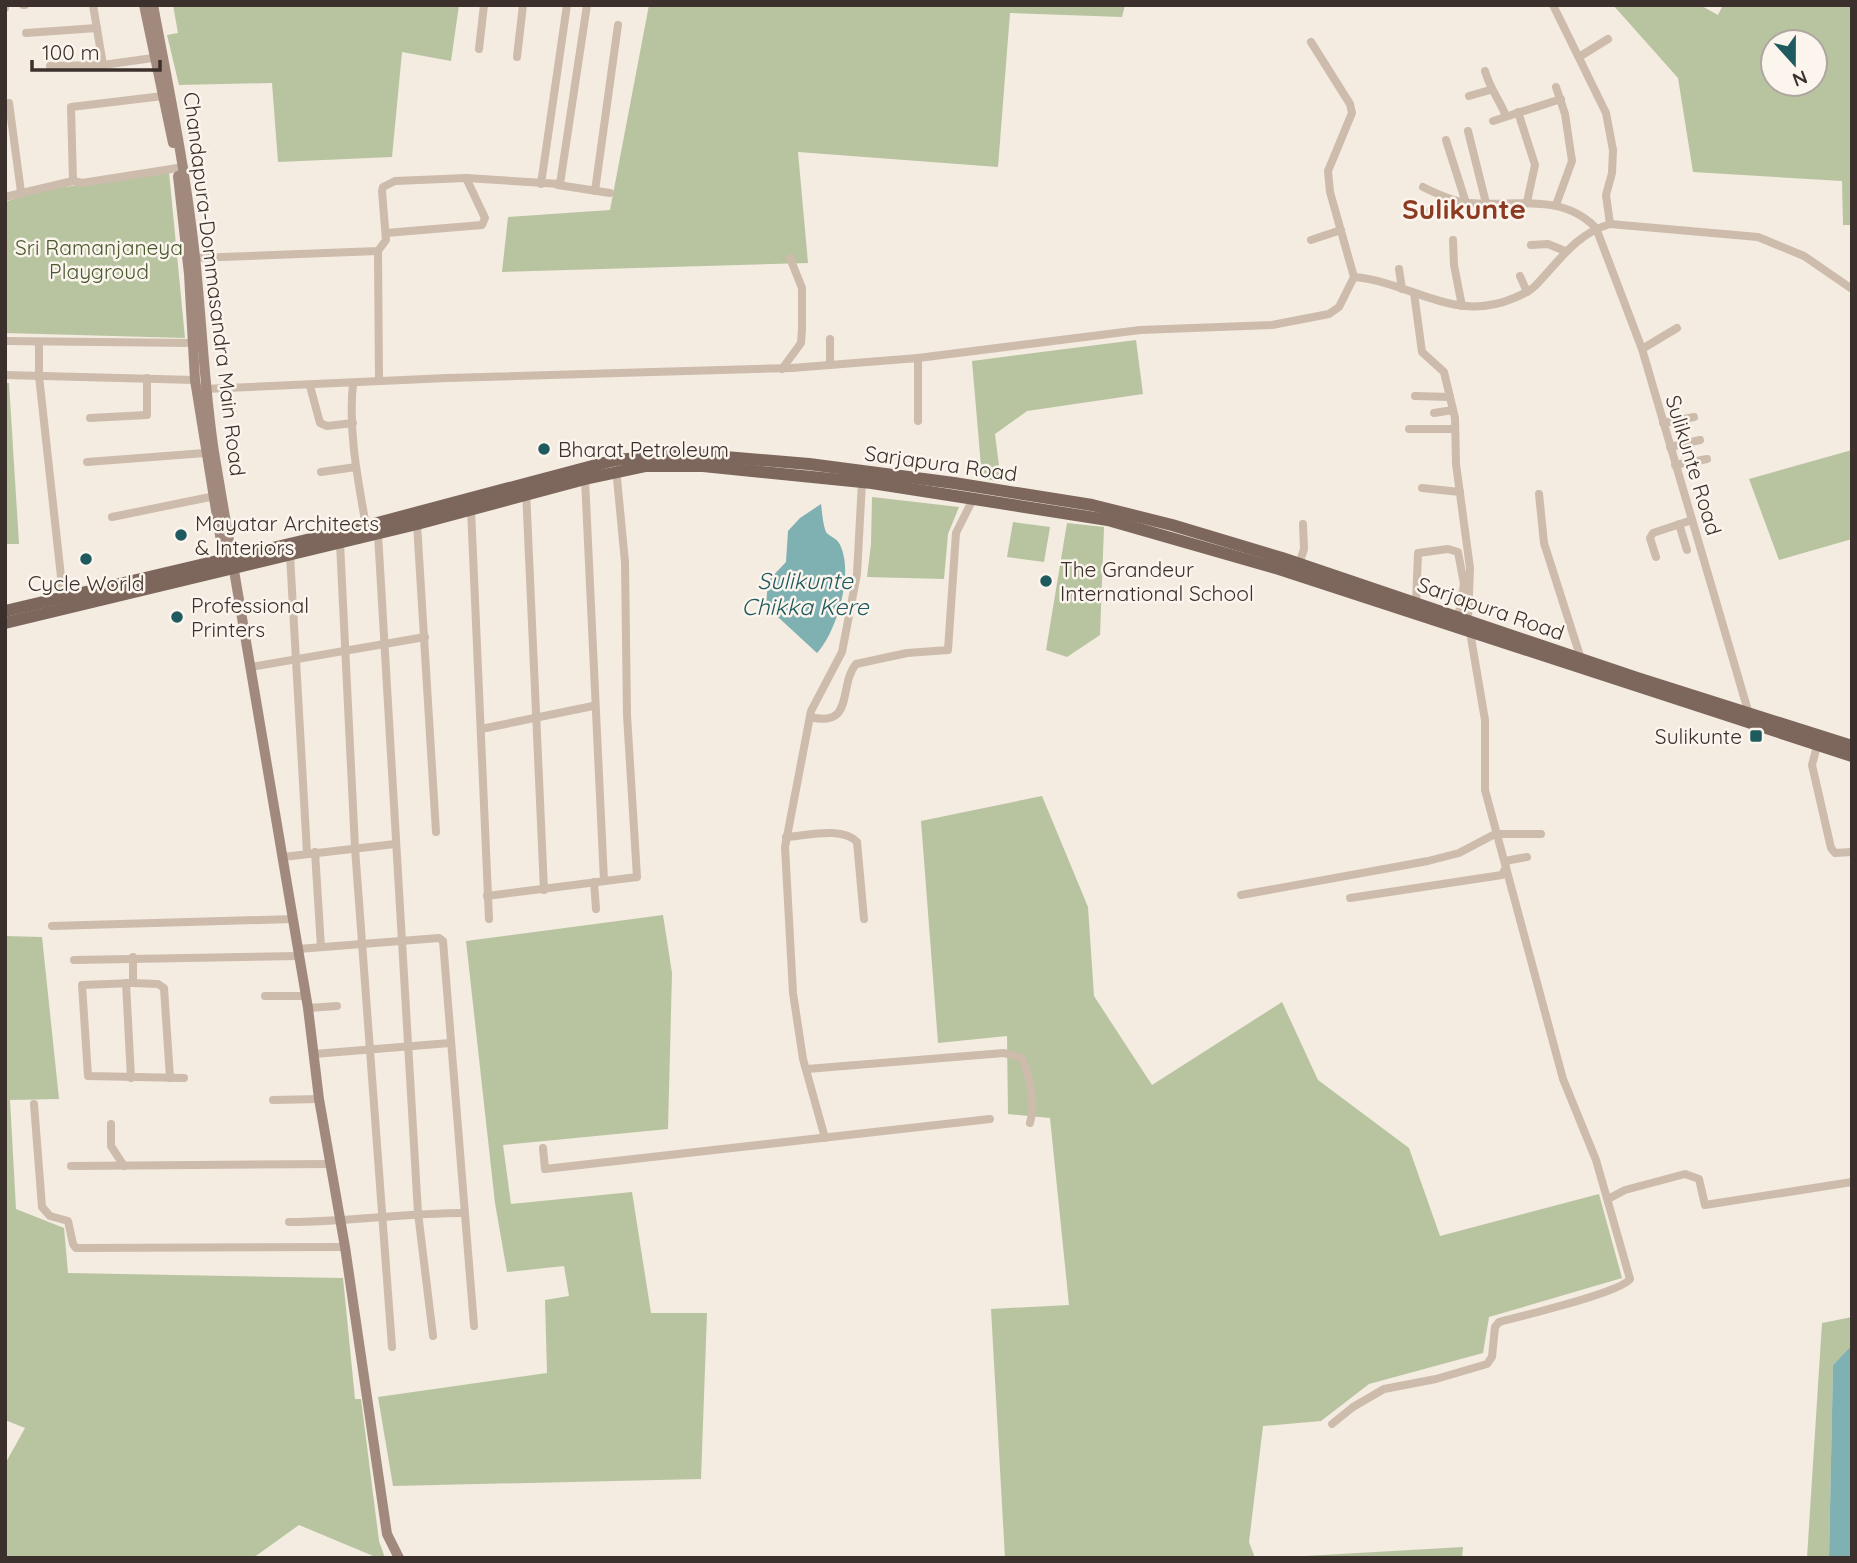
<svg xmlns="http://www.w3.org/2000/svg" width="1857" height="1563" viewBox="0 0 1857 1563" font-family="Quicksand,sans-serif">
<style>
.green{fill:#b8c4a0;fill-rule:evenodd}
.water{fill:#7fb0b2}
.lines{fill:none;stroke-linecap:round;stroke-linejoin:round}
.street{stroke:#cdbbac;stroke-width:8}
.secondary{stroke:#a18a7d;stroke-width:10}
.primary{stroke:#7d675c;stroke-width:12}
.poi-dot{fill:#1f5a5e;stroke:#fbf5ee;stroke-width:2.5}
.labels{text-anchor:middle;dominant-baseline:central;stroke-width:5;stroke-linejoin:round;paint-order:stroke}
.park-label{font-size:21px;fill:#4a5a2e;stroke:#fbf5ee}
.street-label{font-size:21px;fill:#3b302b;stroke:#fbf5ee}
.poi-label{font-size:21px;fill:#3b302b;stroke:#fbf5ee;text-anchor:start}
.water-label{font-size:23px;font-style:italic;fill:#1f5a5e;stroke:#fbf5ee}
.district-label{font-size:28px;font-weight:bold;fill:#8c3b22;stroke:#fbf5ee}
</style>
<rect width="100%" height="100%" fill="#f4ebe1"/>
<g class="green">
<polygon points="173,5 459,5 451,61 402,52 392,157 278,162 272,83 179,85 167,35 178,33"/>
<polygon points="649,5 1125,5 1122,17 1010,13 998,167 798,152 808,263 502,272 508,217 610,210"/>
<path d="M1613 5H1700L1718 15 1723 5H1852V225H1843L1842 181 1693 172 1678 78ZM1773 42H1815V84H1773Z"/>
<polygon points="169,172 185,338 5,333 5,202 37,191"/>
<polygon points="1136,340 1143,394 1027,411 995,434 1001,482 982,478 972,361"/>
<polygon points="5,383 9,383 19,544 5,544"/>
<polygon points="1852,450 1852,539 1779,560 1749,479"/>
<polygon points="872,497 959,507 948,534 944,579 867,577 871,544"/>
<polygon points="1013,522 1050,527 1044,562 1007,557"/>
<polygon points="1067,523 1104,527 1100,635 1067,657 1046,650"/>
<polygon points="1042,796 1088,907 1094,996 1152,1085 1282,1002 1318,1080 1409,1148 1440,1236 1599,1194 1622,1278 1489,1317 1483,1353 1369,1384 1321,1421 1263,1426 1249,1542 1255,1558 1005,1558 991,1309 1069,1305 1050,1118 1008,1114 1007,1036 938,1043 921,821"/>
<polygon points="663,915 672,973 668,1129 503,1145 511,1204 632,1192 651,1313 707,1313 701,1479 393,1486 378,1397 547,1373 545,1300 569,1296 564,1266 507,1272 495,1203 466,941"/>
<polygon points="5,936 42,937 59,1099 10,1100 16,1209 64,1228 68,1273 343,1278 355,1399 361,1399 379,1541 385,1558 378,1558 299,1525 253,1558 5,1558 5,1464 25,1428 5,1420"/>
<polygon points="1852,1317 1852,1345 1833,1365 1829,1558 1807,1558 1822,1323"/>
<polygon points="1463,1547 1462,1558 1268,1558"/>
</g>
<g class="water">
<path d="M821 504C822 512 823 525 826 532 829 536 836 538 839 543 855 570 837 632 817 653L766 606 768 581 786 562 788 531 800 518Z"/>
<polygon points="1852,1345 1852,1558 1829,1558 1833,1365"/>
</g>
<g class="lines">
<g class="street">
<polyline points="23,5 25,5"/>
<polyline points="93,5 103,65 160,57"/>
<polyline points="5,7 5,8"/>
<polyline points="26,33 97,28"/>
<polyline points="1311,42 1350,104 1352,113 1328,171 1330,192 1354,277"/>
<polyline points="479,49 484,5"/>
<polyline points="517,57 523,5"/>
<polyline points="1579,57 1608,39"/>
<polyline points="50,66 103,65"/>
<path d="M1485 71C1490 89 1499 99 1506 116"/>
<polyline points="1469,96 1490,90"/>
<polyline points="9,103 21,192"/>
<polyline points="1518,112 1535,165 1527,202"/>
<polyline points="1493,121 1561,99"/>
<polyline points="1468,131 1486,203"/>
<polyline points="73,181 71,107 163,96"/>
<polyline points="541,184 567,5"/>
<polyline points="558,185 610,193"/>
<path d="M1423 187C1435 193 1455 202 1469 203 1513 207 1562 192 1596 228L1642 349 1749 714"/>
<polyline points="595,191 618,25"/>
<polyline points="5,197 73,181 82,183 184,167"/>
<polyline points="1556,205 1572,161 1565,114 1556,87"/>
<polyline points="1427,212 1466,203 1446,140"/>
<polyline points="1610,224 1758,237 1804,256 1852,289"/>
<polyline points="386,233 482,225 485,218 466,178"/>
<polyline points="1311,240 1341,230"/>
<polyline points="1453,240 1454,265 1462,306"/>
<polyline points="1531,245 1548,244 1565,251"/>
<polyline points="378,251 379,380"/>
<polyline points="195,258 378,251 386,240 382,191 383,187 395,181 466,178 560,184 587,5"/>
<polyline points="1399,269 1402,289"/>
<polyline points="1520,276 1527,292"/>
<polyline points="5,341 193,343"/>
<polyline points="39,342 39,376 63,595"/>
<polyline points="1642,349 1677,328"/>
<polyline points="918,358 918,421"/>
<polyline points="830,365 830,339"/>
<polyline points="782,369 801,343 802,329 802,288 790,258"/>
<polyline points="5,375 195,380"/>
<path d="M353 384C348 431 358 480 366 526"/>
<polyline points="310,386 320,423 327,426 353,423"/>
<path d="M204 389 447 378 792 368 918 358 1140 330 1272 325 1329 314 1339 307 1354 277C1412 282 1454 324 1514 298 1523 294 1531 291 1537 284 1560 260 1576 234 1610 224L1606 195 1612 173 1613 150 1606 113 1553 5"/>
<polyline points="1415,396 1450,397"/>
<polyline points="1434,413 1453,410"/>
<polyline points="90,418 147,415 147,378"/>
<polyline points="1663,423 1694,417"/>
<polyline points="1409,429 1455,429"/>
<polyline points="1670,447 1700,440"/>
<polyline points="87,462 205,453"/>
<polyline points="1675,465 1707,459"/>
<polyline points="321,472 356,467"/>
<polyline points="585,479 604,881"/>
<polyline points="1422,488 1460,492"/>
<polyline points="526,490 544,890"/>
<polyline points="1539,494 1544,543 1581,659"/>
<polyline points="471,509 489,919"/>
<polyline points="112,517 215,496"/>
<polyline points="417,524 436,832"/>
<polyline points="1679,524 1687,550"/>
<polyline points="378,534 418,1213 433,1336"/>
<polyline points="340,543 355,848 392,1347"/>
<polyline points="290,555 307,853"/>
<polyline points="1656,557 1650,538 1653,533 1692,520"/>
<polyline points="1299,564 1304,549 1303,524"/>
<polyline points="1416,604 1418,553 1448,549 1458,552 1464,584 1458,618"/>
<polyline points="251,667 425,637"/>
<path d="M810 717C855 728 838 686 856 664L907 653 948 650 956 533 974 497"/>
<polyline points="481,729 593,706"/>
<polyline points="1817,746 1812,765 1831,848 1835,853 1852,852"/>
<path d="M786 837C806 836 842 826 857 842L864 919"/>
<polyline points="315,852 321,947"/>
<polyline points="283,857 395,844"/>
<polyline points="1505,861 1527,857"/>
<polyline points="594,882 596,909"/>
<polyline points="1241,895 1428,861 1459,853 1495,834 1541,834"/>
<polyline points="487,896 637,877 627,715 625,562 616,468"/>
<polyline points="1350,898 1502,875 1506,867"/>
<polyline points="52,926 293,919"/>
<polyline points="298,949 439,938 443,941 474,1326"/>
<polyline points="133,957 133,983 158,984 164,988 170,1078"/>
<polyline points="74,960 299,956"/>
<polyline points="126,983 131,1078"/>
<polyline points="133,983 82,985 88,1076 184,1078"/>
<polyline points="265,996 306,996"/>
<polyline points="308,1008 337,1006"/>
<polyline points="314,1054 450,1043"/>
<path d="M807 1069 1004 1053 1022 1058C1030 1078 1036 1102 1030 1123"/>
<polyline points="273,1100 319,1099"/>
<polyline points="34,1104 42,1207 50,1216 68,1221 73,1244 76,1248 345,1247"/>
<polyline points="111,1124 111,1146 124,1166"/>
<polyline points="825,1138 803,1059 793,993 785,847 811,711 842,652 857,574 862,482"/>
<polyline points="543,1148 545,1169 990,1119"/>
<polyline points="71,1166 330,1164"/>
<polyline points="1608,1199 1625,1190 1685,1174 1699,1179 1705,1205 1852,1182"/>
<path d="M289 1222C347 1222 405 1213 463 1213"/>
<path d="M1332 1424 1353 1407 1384 1389 1436 1379 1487 1364 1492 1357 1495 1327 1499 1322C1521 1316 1620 1293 1630 1279L1596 1160 1563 1079 1485 790V720L1468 620 1470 568 1456 464 1455 418 1444 372 1422 352 1414 293"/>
</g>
<g class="secondary">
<polyline points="144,5 173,143"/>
<path d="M153 5C169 89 186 172 195 257 202 322 204 387 214 452L308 1008 319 1099 345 1247 387 1534 399 1558"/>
<polyline points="178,176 189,274 195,380 225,566"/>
</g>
<g class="primary">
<polyline points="5,611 366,526 615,460 690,454 809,464 954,483 1092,505 1172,525 1282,558 1637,678 1852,746"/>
<polyline points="5,623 417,524 585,479 646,466 703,466 872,483 1108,520 1279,569 1852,756"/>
</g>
</g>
<g class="poi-dot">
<circle cx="544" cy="449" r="7"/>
<circle cx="181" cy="535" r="7"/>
<circle cx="86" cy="559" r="7"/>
<circle cx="1046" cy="581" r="7"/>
<circle cx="177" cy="617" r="7"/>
<rect x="1749" y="729" width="14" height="14" rx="3.5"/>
</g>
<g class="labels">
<g class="park-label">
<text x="99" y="247">Sri Ramanjaneya<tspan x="99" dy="24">Playgroud</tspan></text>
</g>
<g class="street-label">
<text transform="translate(215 284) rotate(83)">Chandapura-Dommasandra Main Road</text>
<text transform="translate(941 463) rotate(8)">Sarjapura Road</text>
<text transform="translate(1694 465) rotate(73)">Sulikunte Road</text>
<text transform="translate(1491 608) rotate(19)">Sarjapura Road</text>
</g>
<g class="poi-label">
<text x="558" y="449">Bharat Petroleum</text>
<text x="195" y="523">Mayatar Architects<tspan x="195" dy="24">&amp; Interiors</tspan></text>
<text x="1060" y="569">The Grandeur<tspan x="1060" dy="24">International School</tspan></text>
<text x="86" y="583" text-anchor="middle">Cycle World</text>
<text x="191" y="605">Professional<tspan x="191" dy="24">Printers</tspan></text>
<text x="1742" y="736" text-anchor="end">Sulikunte</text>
</g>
<g class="water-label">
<text x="805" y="580">Sulikunte<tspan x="805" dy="26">Chikka Kere</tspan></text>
</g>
<g class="district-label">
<text x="1464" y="208">Sulikunte</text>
</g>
</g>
<rect width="1857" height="1563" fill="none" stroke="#3b302b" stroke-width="14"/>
<g transform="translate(1794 63) rotate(159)"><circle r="33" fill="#fbf5ee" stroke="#aea6a0" stroke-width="2"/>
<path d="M0-5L12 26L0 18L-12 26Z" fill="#1f5a5e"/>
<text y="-10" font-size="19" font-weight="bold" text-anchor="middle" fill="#3b302b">N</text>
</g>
<path d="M32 60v10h128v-10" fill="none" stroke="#3b302b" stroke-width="3.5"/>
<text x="42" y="60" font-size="21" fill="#3b302b" stroke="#fbf5ee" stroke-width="5" paint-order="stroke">100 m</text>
</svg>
